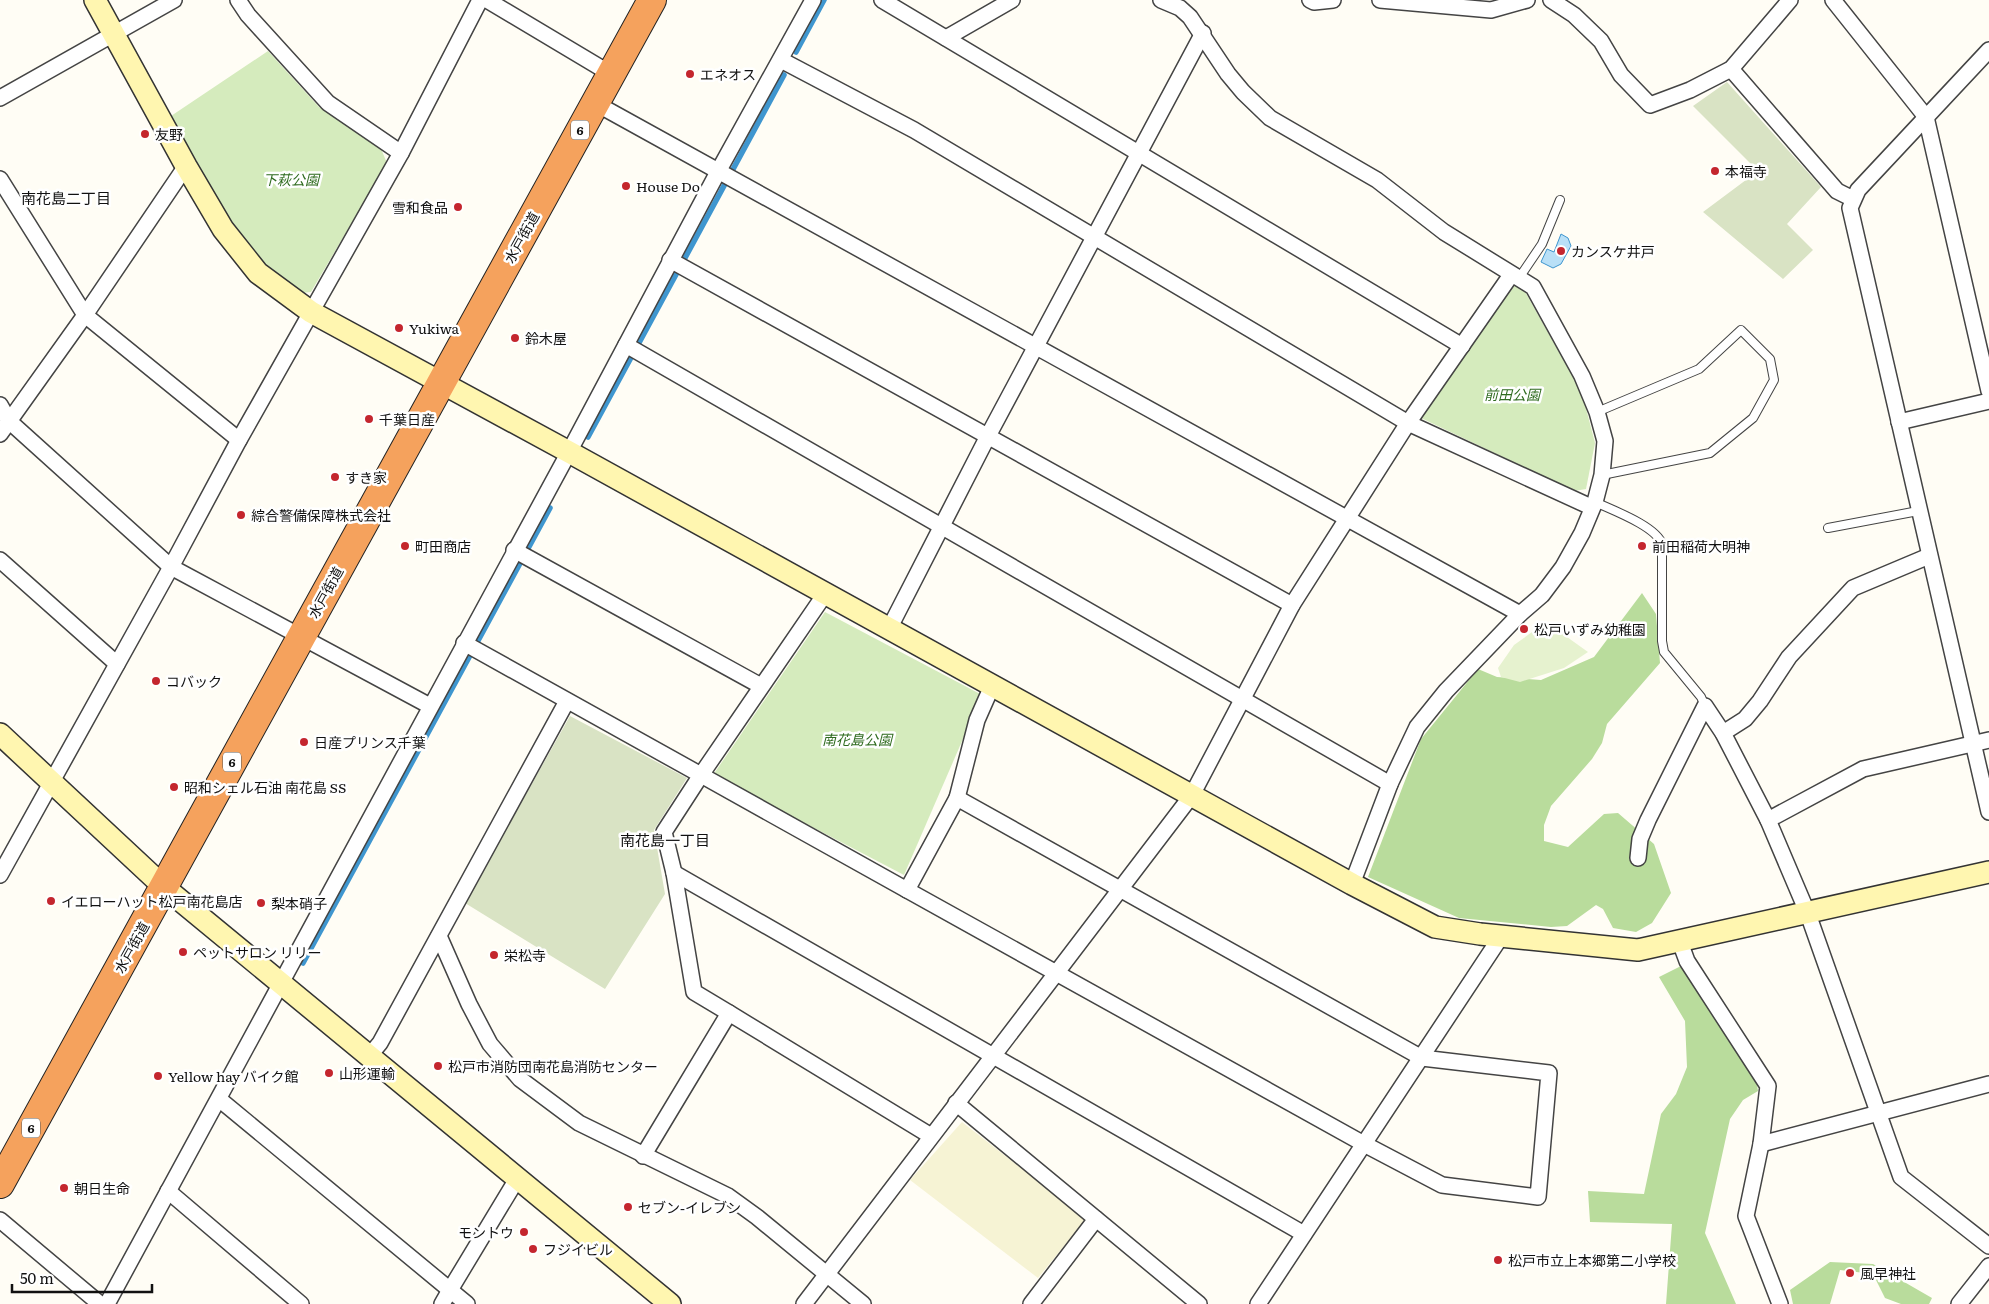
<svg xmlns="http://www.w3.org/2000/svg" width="1989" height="1304" viewBox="0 0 1989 1304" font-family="Literata,'Noto Sans JP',serif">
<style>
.farmland{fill:#f6f3d4}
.green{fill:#d5ebbd}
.forest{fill:#b9dc9c}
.cemetery{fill:#d9e3c4}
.pitch{fill:#e6f2cf}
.water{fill:#b9e0f7;stroke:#3f96cf}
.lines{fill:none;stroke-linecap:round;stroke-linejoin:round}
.stream{stroke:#3f96cf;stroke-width:5.5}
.lane-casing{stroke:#444;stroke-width:10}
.street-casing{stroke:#444;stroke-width:18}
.secondary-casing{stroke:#333;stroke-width:24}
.highway-casing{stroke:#222;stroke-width:30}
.lane{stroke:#fff;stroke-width:8}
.street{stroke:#fff;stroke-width:15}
.secondary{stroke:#fff6b0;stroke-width:21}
.highway{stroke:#f5a25d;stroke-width:28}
.poi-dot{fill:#c4262e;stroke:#fff;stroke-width:2}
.labels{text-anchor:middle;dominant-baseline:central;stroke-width:5;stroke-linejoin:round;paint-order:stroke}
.shield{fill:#fff;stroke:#585858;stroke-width:1}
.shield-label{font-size:12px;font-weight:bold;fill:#111}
.poi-label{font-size:14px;fill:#111;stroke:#fff;text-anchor:start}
.park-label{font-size:14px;font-style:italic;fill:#2f6b1f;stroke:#fff}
.street-label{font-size:14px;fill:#111;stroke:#fff}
.neighbourhood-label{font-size:15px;fill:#111;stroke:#fff}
</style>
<rect width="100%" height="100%" fill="#fffdf5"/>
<polygon class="farmland" points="962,1122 1086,1219 1038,1278 910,1180"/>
<g class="green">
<polygon points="268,51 319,107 379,144 387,163 311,292 301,293 257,259 222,210 181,139 171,116"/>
<polygon points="1512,285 1523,288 1582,393 1595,443 1586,489 1574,491 1421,418"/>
<polygon points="825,612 982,695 904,875 713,775"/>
</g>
<g class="forest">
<polygon points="1642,593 1656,614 1660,663 1607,724 1602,743 1592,759 1551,806 1544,825 1544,841 1568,847 1604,814 1618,813 1654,844 1671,893 1652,923 1636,932 1613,928 1603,909 1596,905 1567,926 1551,927 1459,918 1368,877 1421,739 1478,669 1497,677 1541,680 1594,657"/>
<polygon points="1681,966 1756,1078 1758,1091 1743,1100 1730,1119 1705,1233 1736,1304 1666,1304 1672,1224 1590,1222 1588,1191 1644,1194 1661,1114 1676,1094 1687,1067 1685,1021 1659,977"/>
<polygon points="1830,1262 1873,1264 1932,1298 1929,1304 1901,1304 1885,1298 1873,1274 1840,1270 1830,1304 1793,1304 1790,1290"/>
</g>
<g class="cemetery">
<polygon points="1727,82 1821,187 1787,224 1813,250 1783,279 1703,212 1758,171 1693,106"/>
<polygon points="570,716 687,778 654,830 665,894 605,989 465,903"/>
</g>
<polygon class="pitch" points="1546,622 1588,652 1564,668 1520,682 1501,677 1498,668 1514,645"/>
<polygon class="water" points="1561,234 1568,238 1571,246 1561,264 1553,268 1541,262 1547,249 1554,252"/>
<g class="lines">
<g class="stream">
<polyline points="796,52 824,0"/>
<polyline points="588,437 784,75"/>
<polyline points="303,963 550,508"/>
</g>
<defs>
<g id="lane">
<polyline points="1519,278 1542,244 1560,200"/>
<polyline points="1597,412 1699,369 1741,330 1770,359 1774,380 1753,418 1710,453 1602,475"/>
<path d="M1595 502C1612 510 1656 526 1662 544V641L1664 652 1701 697 1705 706"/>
<polyline points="1828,528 1918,511"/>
</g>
<g id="street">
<polyline points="238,0 248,15 328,103 401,153"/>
<polyline points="487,0 611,74"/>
<polyline points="882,0 1462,346"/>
<polyline points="1161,0 1180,8 1190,17 1228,74 1243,92 1270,118 1377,180 1444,232 1533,287 1582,376 1597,412 1605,441 1602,475 1595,502 1582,533 1563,567 1542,595 1520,614 1446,691 1417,727 1390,784 1352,884"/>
<polyline points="1310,0 1314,2 1333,0"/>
<polyline points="1380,0 1491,10 1527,0"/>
<polyline points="1551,0 1574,15 1601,41 1621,75 1650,105 1690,90 1731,69 1790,0"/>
<polyline points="1833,0 1926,117 1989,391"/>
<polyline points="946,38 1012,0"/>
<polyline points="1989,50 1858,190 1850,208 1989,812"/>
<polyline points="781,60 914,130 1408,423 1591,507"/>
<polyline points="1731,69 1837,191 1853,199"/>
<polyline points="0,98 174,0"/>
<polyline points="595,103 1520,614"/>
<polyline points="0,179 85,315 239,440"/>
<polyline points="670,260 1292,605"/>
<polyline points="626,345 1390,784"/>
<polyline points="0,405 9,421 171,567 430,706"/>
<polyline points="1899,422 1989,401"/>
<polyline points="0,434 85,315 186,166"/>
<polyline points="514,550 761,686"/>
<polyline points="0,560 117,664"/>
<polyline points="825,594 701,775 907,890 957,798 977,720 992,686"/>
<polyline points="889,629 988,436 1203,33"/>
<polyline points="464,643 701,775 664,832 674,873 694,992 729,1013 643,1156"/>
<polyline points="1723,733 1745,719 1760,701 1789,657 1853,588 1929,556"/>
<polyline points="1768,820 1863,769 1989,740"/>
<polyline points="1638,858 1640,839 1648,820 1705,706 1723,733 1768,820 1808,914 1901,1177 1989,1246"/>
<polyline points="674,873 1304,1234"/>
<polyline points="0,875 171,567 239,440 401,153 480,0"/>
<polyline points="907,890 1364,1144 1442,1185 1538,1197 1549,1073 1422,1058 957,798"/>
<polyline points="439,936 469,1004 490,1044 520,1079 579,1123 728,1196 757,1217 863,1304"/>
<polyline points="1680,942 1687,961 1768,1086 1761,1144 1746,1216 1780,1304"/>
<polyline points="729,1013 931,1136"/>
<polyline points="370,1055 380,1043 567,701"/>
<polyline points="219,1099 450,1290 517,1179"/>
<polyline points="956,1103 1199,1304"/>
<polyline points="1761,1144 1989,1084"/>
<polyline points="168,1191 301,1304"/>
<polyline points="0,1220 100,1304"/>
<polyline points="107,1304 569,452 719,170 813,0"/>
<polyline points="442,1304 450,1290 467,1304"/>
<polyline points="804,1304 1192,795 1292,605 1408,423 1511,275"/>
<polyline points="1031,1304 1096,1219"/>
<polyline points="1258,1304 1502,935"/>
<polyline points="1959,1304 1989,1266"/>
</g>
<g id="secondary">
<polyline points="95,0 186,166 223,229 258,273 311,312 569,452 1352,884 1435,927 1480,934 1638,950 1989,872"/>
<polyline points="0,734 164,887 670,1304"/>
</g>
<polyline id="highway" points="0,1184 652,0"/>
</defs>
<use href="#lane" class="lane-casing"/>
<use href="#street" class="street-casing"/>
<use href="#secondary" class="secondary-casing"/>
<use href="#highway" class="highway-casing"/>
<use href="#lane" class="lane"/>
<use href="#street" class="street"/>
<use href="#secondary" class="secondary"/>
<use href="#highway" class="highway"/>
</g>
<g class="poi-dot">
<circle cx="690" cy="74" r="5"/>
<circle cx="145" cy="134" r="5"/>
<circle cx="1715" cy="171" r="5"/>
<circle cx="626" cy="186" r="5"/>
<circle cx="458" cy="207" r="5"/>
<circle cx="1561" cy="251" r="5"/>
<circle cx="399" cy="328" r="5"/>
<circle cx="515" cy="338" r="5"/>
<circle cx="369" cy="419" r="5"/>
<circle cx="335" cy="477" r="5"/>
<circle cx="241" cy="515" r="5"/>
<circle cx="405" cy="546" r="5"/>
<circle cx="1642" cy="546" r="5"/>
<circle cx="1524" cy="629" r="5"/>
<circle cx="156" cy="681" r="5"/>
<circle cx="304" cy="742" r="5"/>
<circle cx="174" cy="787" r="5"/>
<circle cx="51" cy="901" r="5"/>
<circle cx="261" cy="903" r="5"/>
<circle cx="183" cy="952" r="5"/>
<circle cx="494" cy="955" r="5"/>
<circle cx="438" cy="1066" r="5"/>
<circle cx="329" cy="1073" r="5"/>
<circle cx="158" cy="1076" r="5"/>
<circle cx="64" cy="1188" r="5"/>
<circle cx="628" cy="1207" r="5"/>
<circle cx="524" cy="1232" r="5"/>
<circle cx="533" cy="1249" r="5"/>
<circle cx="1498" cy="1260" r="5"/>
<circle cx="1850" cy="1273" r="5"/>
</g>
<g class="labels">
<g class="shield">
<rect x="571" y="120.5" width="18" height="19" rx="4"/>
<rect x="223" y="752.5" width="18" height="19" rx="4"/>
<rect x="22" y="1118.5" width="18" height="19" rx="4"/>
</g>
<g class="shield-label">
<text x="580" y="130">6</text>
<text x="232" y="762">6</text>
<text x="31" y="1128">6</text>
</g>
<g class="poi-label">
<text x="700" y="74">エネオス</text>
<text x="155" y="134">友野</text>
<text x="1725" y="171">本福寺</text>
<text x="636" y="186">House Do</text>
<text x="448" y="207" text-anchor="end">雪和食品</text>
<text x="1571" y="251">カンスケ井戸</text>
<text x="409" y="328">Yukiwa</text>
<text x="525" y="338">鈴木屋</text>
<text x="379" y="419">千葉日産</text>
<text x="345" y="477">すき家</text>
<text x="251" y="515">綜合警備保障株式会社</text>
<text x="415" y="546">町田商店</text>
<text x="1652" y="546">前田稲荷大明神</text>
<text x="1534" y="629">松戸いずみ幼稚園</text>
<text x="166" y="681">コバック</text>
<text x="314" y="742">日産プリンス千葉</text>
<text x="184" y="787">昭和シェル石油 南花島 SS</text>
<text x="61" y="901">イエローハット松戸南花島店</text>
<text x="271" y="903">梨本硝子</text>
<text x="193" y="952">ペットサロン リリー</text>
<text x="504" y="955">栄松寺</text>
<text x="448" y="1066">松戸市消防団南花島消防センター</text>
<text x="339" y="1073">山形運輸</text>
<text x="168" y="1076">Yellow hay バイク館</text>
<text x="74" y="1188">朝日生命</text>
<text x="638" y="1207">セブン-イレブン</text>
<text x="514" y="1232" text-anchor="end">モントウ</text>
<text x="543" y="1249">フジイビル</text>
<text x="1508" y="1260">松戸市立上本郷第二小学校</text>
<text x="1860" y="1273">風早神社</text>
</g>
<g class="park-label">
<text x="291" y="179">下萩公園</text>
<text x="1512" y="394">前田公園</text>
<text x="857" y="739">南花島公園</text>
</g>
<g class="street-label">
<text transform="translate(521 237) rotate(-61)">水戸街道</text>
<text transform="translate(325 592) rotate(-61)">水戸街道</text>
<text transform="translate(131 947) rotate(-61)">水戸街道</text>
</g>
<g class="neighbourhood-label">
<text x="66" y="197">南花島二丁目</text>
<text x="665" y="839">南花島一丁目</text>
</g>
</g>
<path d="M12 1284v8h140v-8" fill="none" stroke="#111111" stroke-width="2.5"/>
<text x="20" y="1284" font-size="15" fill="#111111" stroke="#ffffff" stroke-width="4" paint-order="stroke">50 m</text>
</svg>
